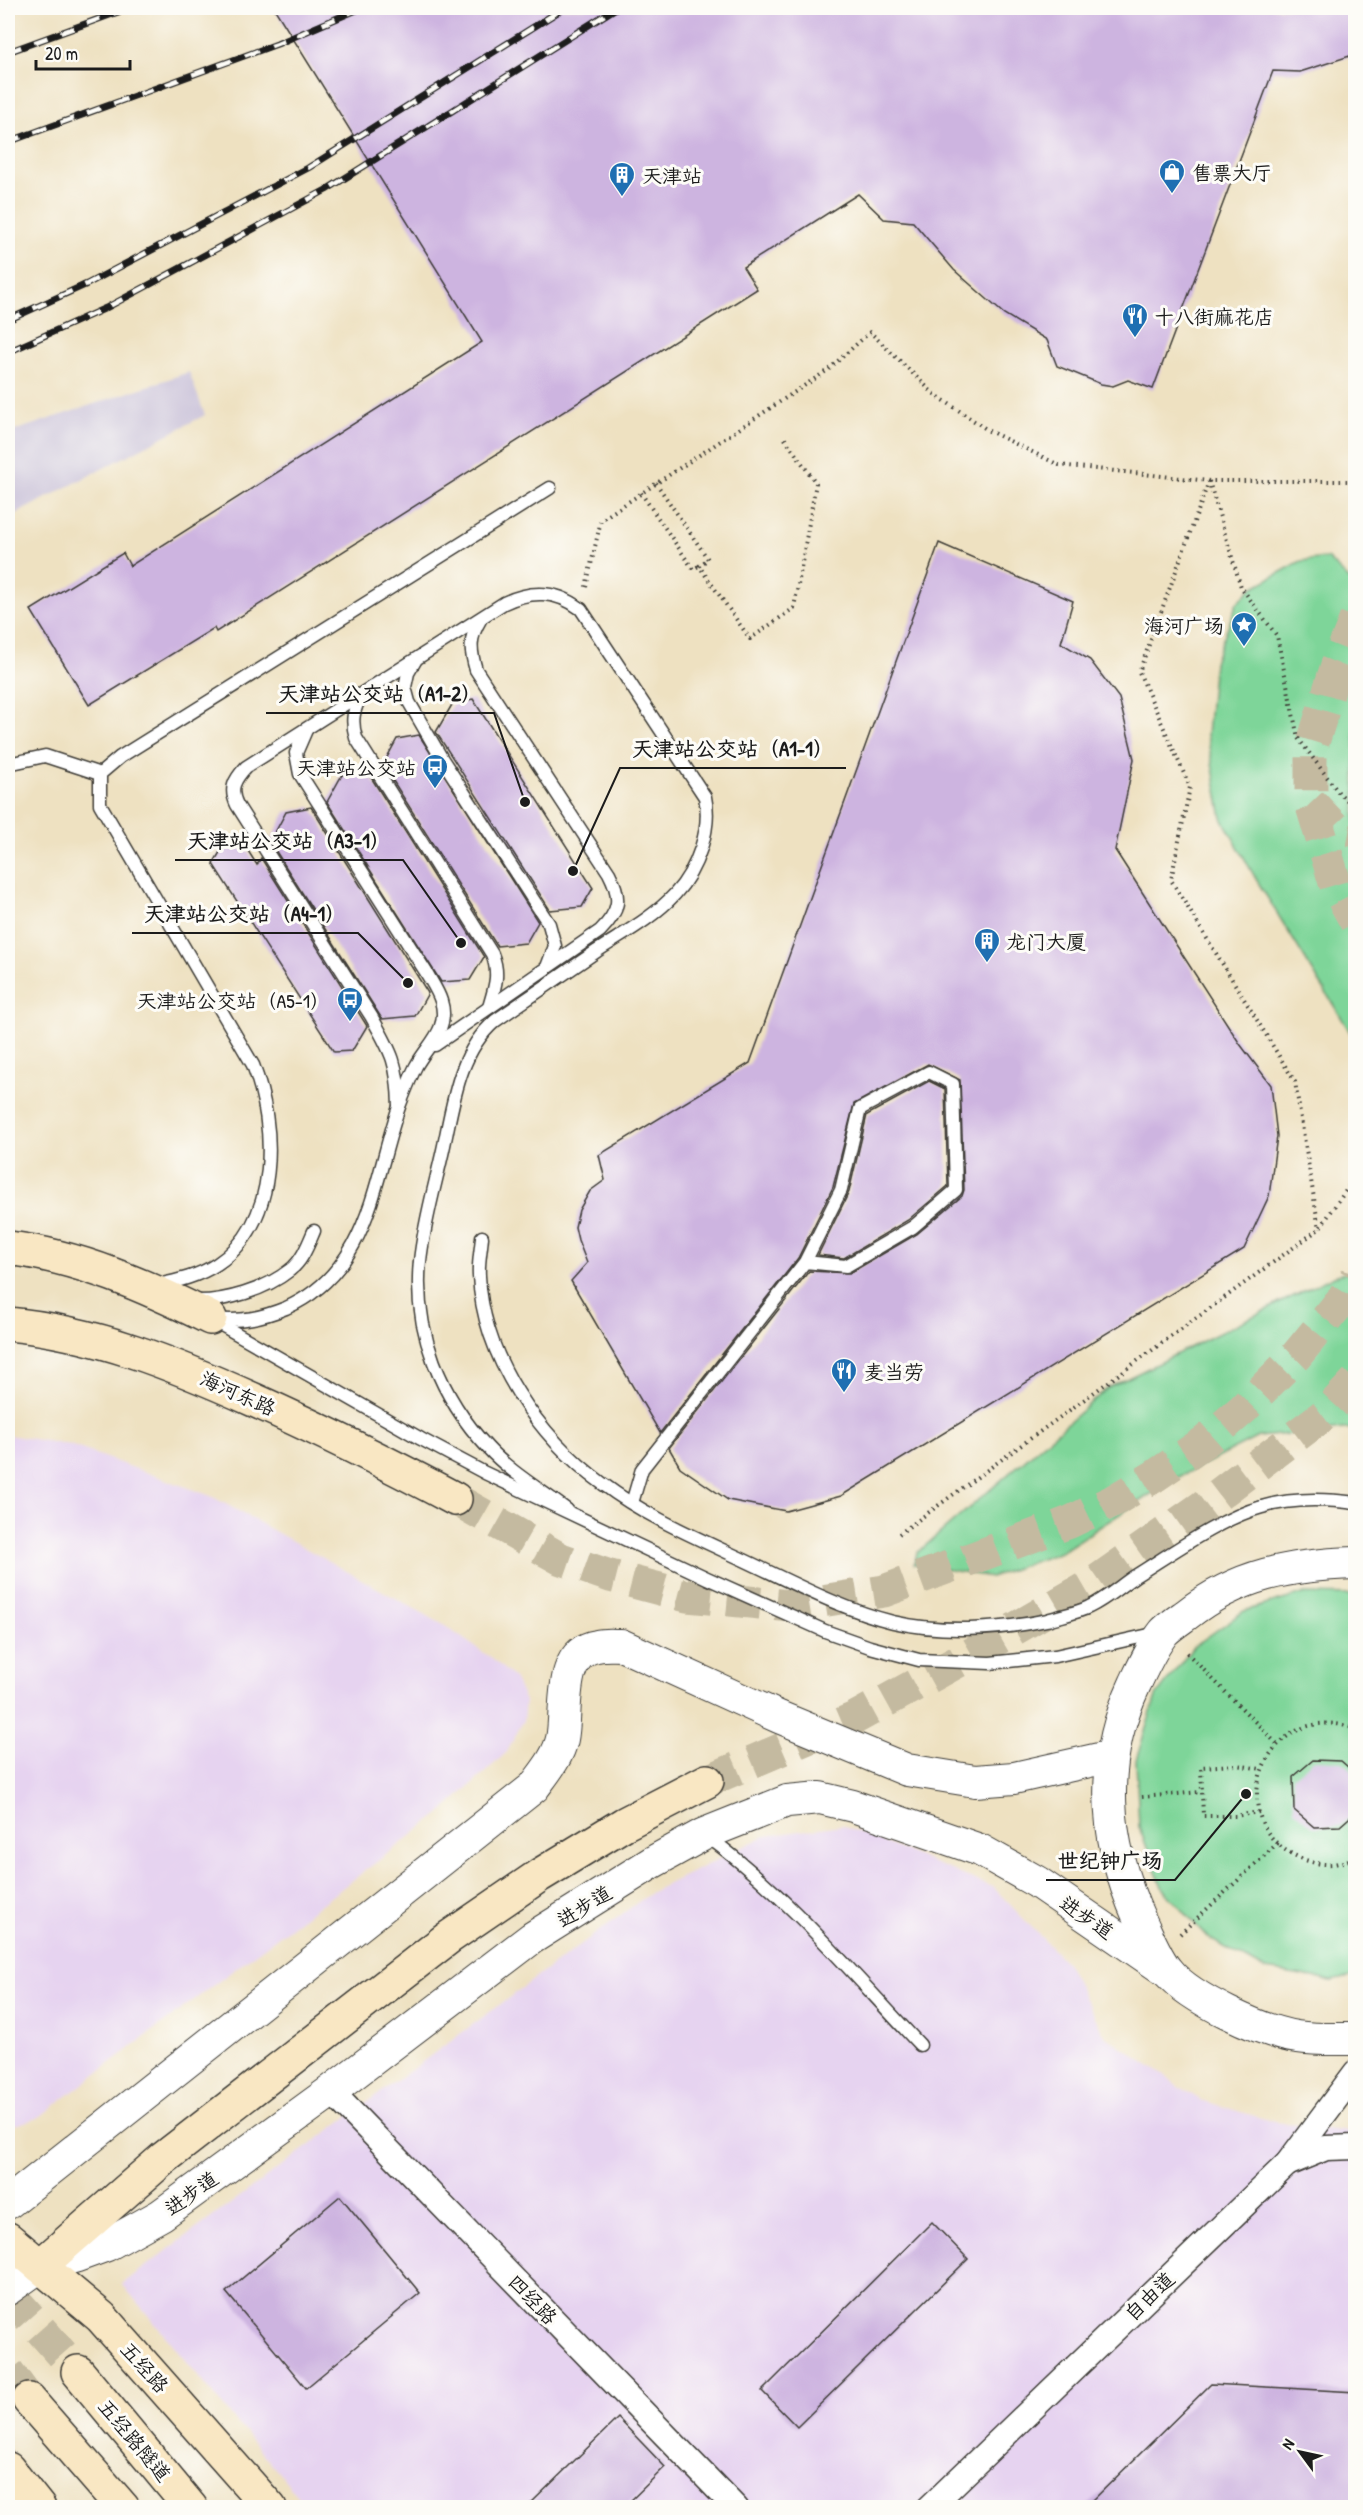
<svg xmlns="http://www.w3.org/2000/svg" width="1363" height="2515" viewBox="0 0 1363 2515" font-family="'Patrick Hand','LXGW WenKai TC',sans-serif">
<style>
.built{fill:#e6d3f0}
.industrial{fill:#c8c0d8}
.green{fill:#7ed599;stroke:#4d785a;stroke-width:1.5}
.building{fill:#cdb4e0}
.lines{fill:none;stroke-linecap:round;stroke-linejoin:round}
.secondary-tunnel{stroke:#c4baa0;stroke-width:33;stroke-dasharray:33 16;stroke-linecap:butt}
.service-casing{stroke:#3c3a35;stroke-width:15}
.minor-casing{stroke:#3c3a35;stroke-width:27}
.tertiary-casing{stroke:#3c3a35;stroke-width:34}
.secondary-casing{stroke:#3c3a35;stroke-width:36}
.path{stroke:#3c3a35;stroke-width:4;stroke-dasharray:1.5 4.5;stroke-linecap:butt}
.service{stroke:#fff;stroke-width:12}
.minor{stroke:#fff;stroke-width:24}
.tertiary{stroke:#fff;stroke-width:32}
.secondary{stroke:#f9e7c3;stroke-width:33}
.rail-casing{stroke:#1c1c1c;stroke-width:7}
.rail{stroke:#fdfcf7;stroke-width:4.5;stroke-dasharray:14;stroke-linecap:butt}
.labels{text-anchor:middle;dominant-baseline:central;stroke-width:6;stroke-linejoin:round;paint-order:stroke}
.poi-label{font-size:20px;fill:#1c1c1c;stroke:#fdfcf7;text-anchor:start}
.street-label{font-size:20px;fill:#1c1c1c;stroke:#fdfcf7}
.leader{fill:none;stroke:#1c1c1c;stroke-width:2}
.callout-dot{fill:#1c1c1c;stroke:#fdfcf7;stroke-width:2}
.callout-label{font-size:21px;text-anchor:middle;font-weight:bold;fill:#1c1c1c;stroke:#fdfcf7;stroke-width:6;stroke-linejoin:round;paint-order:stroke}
</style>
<rect width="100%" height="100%" fill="#fdfcf7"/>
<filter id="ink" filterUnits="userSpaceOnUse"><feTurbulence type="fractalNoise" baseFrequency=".0167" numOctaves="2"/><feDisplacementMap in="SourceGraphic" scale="12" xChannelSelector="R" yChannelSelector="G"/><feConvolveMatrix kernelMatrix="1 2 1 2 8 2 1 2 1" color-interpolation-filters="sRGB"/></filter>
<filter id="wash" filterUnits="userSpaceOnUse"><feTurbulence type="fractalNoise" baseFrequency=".008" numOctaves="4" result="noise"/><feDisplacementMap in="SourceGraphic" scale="24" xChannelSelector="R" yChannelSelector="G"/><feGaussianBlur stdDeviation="1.35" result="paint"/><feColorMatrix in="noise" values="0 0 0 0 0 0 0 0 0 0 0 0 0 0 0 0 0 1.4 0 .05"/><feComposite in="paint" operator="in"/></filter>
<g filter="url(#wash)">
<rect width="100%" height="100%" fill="#eee1c1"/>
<g class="built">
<polygon points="8,1435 70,1445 211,1496 442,1624 491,1658 514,1678 525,1701 523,1721 507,1752 440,1814 38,2118 8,2127"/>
<polygon points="842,1825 994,1888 1067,1964 1105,2036 1200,2100 1275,2122 1355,2133 1355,2507 307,2507 122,2284 652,1892 765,1836"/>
</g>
<polygon class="industrial" points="189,372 205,415 8,518 8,433"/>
<g class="green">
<polygon points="1327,558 1355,585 1355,1040 1256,879 1222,818 1207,735 1214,662 1237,603 1252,588 1301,561"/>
<polygon points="1355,1270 1355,1428 1258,1437 1171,1481 1061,1552 991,1577 914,1564 917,1553 1108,1388 1334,1276"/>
<polygon points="1303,1594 1355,1595 1355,1976 1332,1981 1266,1970 1208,1938 1163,1889 1139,1827 1136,1760 1156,1696 1193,1647 1244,1611"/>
</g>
<g id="blocks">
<g class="building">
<polygon points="274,8 1356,8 1356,54 1300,72 1273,71 1153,389 1128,380 1113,386 1101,384 1057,366 1047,340 1004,314 954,270 913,222 884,219 858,194 743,267 757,289 216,632 214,628 89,705 31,610 123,553 130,566 482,342"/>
<polygon points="939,543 1073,601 1061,643 1090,660 1119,698 1134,759 1115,850 1240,1044 1271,1085 1277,1136 1269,1196 1244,1249 841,1496 786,1511 728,1500 680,1467 669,1448 809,1271 850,1273 917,1234 962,1196 964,1190 960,1080 928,1064 854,1104 833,1187 798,1258 660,1433 571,1281 587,1263 578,1240 575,1227 579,1210 590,1191 605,1180 599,1155 750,1063"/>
<polygon points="473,699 593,888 582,907 550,910 436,732 453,703"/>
<polygon points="419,735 538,922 526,943 497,946 383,765 397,739"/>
<polygon points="367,771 484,957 470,980 441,982 327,802 342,775"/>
<polygon points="311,807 428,993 415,1016 382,1019 270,842 286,812"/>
<polygon points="243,843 257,865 261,858 367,1026 352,1051 334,1052 213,864 223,847"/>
<polygon points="929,1081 945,1089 948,1186 908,1220 844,1258 818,1255 849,1192 867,1115"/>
<polygon points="1313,1760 1341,1761 1356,1774 1356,1812 1340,1826 1314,1827 1294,1810 1293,1777"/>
<polygon points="340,2196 420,2293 306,2388 226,2292"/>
<polygon points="932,2222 968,2259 797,2427 762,2391"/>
<polygon points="1211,2384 1356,2392 1356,2508 1085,2508"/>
<polygon points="618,2418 665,2467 623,2508 526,2508"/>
</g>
</g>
</g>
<g filter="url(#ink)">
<use href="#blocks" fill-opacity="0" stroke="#3c3a35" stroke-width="1.5"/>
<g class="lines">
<g class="secondary-tunnel">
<polyline points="1356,618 1337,665 1311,749 1311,803 1336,886 1356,922"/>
<polyline points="1311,803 1334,827 1356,831"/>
<polyline points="455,1499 561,1559 610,1576 687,1596 791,1606 884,1591 1070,1522 1113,1501 1155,1476 1207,1440 1243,1409 1296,1356 1342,1300 1356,1277"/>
<polyline points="707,1781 855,1718 968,1656 1094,1583 1202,1507 1325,1414 1356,1381"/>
<polyline points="8,2293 78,2372"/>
<polyline points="8,2372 29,2400"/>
</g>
<defs>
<g id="service">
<polyline points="415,661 408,673 405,687 409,702 442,759 549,924 555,946 547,967"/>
<path d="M362 695C353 709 351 721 356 738L492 954C500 974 495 987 489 1007"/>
<polyline points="8,764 45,756 100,774"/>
<path d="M435 1045 600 931C620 911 622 898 609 873L476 670C470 650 469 638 480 620"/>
<path d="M399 1106C398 1063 392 1053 371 1016L237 805C229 789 234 780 246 767L504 603C531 590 556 590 581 609L705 797C712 829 697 870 675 894 653 918 623 934 597 951 563 974 529 998 495 1021 458 1053 453 1105 443 1150 435 1186 424 1223 420 1261 413 1331 441 1398 488 1448 510 1472 541 1490 567 1510"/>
<path d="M482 1237C481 1250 478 1263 479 1276 483 1357 538 1437 603 1484 645 1516 697 1538 744 1560 791 1582 843 1610 893 1622 940 1633 1000 1630 1047 1620 1060 1616 1077 1613 1089 1607 1106 1599 1120 1586 1135 1576 1172 1553 1221 1518 1262 1507 1291 1498 1326 1499 1356 1503"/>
<path d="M157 1285C178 1281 199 1276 217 1264 280 1222 277 1127 253 1065L100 804V774L120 757 550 488"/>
<path d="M194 1301C225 1302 265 1290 290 1270 302 1261 308 1245 314 1231"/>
<polyline points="211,1319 421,1439 485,1473 707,1578 825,1631 870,1647 919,1660 990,1663 1055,1656 1158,1633"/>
<path d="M215 1319C241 1322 261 1318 286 1308 371 1270 373 1180 400 1104 405 1091 410 1078 416 1066 428 1044 450 1029 441 1001 438 991 431 981 426 972L300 774 296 753 306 730"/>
<polyline points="632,1503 642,1469 805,1262 846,1266 913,1227 956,1190 953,1084 929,1072 860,1109 841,1190 805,1262"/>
<path d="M707 1836C787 1895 852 1973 920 2045"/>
</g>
<g id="minor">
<polyline points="331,2091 736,2508"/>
<polyline points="1287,2164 1326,2148 1356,2147"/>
<polyline points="929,2508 1287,2164 1356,2072"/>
</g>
<g id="tertiary">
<path d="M1356 1563C1291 1565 1238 1574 1186 1615 1179 1620 1170 1626 1164 1632 1152 1647 1143 1667 1135 1684 1098 1763 1104 1841 1140 1920 1148 1936 1156 1958 1168 1972 1191 1999 1262 2032 1297 2037 1316 2040 1336 2039 1356 2039"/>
<path d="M8 2203 534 1787C545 1772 558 1757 562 1739 568 1711 557 1652 597 1646 605 1644 613 1645 621 1645L779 1717 907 1770 975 1781 1014 1778 1112 1756"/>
<polyline points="8,2289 40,2266 77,2256 107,2245 161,2215 331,2091 532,1938 653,1862 704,1834 787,1801 820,1798 853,1806 980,1850 1037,1882 1168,1972"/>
</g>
<g id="secondary">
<path d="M8 1248C78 1256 148 1287 210 1318"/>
<path d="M8 1324C95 1332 174 1364 254 1400 323 1431 389 1464 455 1499"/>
<polyline points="8,2239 101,2317 270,2508"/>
<polyline points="40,2266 164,2158 448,1938 540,1875 624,1824 707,1781"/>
<polyline points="78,2372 191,2508"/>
<polyline points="29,2400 123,2508"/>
<polyline points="8,2469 39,2508"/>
</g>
</defs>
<use href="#service" class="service-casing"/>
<use href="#minor" class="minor-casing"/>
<use href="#tertiary" class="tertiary-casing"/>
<use href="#secondary" class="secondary-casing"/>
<g class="path">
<polyline points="1209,481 1139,672 1190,787 1171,880 1295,1082 1319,1229"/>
<polyline points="1209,481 1241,587 1277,636 1298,738 1339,793 1356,808"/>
<polyline points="656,483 708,559 699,566 750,639 794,608 816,483 783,436"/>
<polyline points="641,493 693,569 699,566"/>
<polyline points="586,587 601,520 828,370 870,332 933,393 989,431 1059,465 1209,481 1356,481"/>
<polyline points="899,1534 1319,1229 1356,1176"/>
<polyline points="1187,1653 1277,1744"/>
<path d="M1356 1729C1268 1696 1216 1820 1298 1857 1309 1862 1321 1865 1333 1864 1341 1863 1348 1860 1356 1858"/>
<polyline points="1142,1797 1201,1792"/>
<polyline points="1259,1812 1236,1816 1203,1816 1201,1767 1237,1765 1261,1769"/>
<polyline points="1180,1934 1278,1843"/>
</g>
<use href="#service" class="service"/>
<use href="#minor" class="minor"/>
<use href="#tertiary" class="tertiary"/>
<use href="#secondary" class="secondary"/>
<defs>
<g id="rail">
<polyline points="8,52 129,8"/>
<polyline points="8,142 277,44 361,8"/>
<polyline points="8,320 87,284 308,168 564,8"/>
<polyline points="8,352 106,308 326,190 616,8"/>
</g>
</defs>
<use href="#rail" class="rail-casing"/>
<use href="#rail" class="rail"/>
</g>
</g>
<defs>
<symbol id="shop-pin" viewBox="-11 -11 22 30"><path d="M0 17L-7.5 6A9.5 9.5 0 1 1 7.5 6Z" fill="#1f6fb2" stroke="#fdfcf7"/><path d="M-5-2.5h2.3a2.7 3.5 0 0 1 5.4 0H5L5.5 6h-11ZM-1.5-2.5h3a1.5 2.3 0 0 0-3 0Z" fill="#fff"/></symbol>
<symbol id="building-pin" viewBox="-11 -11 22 30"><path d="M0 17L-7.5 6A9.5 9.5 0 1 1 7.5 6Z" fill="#1f6fb2" stroke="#fdfcf7"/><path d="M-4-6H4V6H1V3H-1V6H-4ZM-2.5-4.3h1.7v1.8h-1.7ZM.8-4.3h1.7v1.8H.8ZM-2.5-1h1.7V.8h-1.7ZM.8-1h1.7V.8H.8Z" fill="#fff"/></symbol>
<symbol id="restaurant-pin" viewBox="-11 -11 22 30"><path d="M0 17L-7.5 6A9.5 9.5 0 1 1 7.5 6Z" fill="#1f6fb2" stroke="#fdfcf7"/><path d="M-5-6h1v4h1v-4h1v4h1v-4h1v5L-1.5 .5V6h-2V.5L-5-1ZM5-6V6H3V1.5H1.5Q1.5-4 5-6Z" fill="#fff"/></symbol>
<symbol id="sight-pin" viewBox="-11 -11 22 30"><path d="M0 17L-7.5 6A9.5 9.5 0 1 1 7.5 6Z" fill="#1f6fb2" stroke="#fdfcf7"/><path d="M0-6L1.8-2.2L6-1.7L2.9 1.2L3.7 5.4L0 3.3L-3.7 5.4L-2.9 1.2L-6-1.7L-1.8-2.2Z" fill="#fff"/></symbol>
<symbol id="bus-pin" viewBox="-11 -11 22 30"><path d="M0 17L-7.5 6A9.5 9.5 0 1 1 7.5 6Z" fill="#1f6fb2" stroke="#fdfcf7"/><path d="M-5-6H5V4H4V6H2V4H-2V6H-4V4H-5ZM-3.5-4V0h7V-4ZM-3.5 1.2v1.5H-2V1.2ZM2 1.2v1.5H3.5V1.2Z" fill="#fff"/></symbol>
</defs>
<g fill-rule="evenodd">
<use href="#shop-pin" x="1157" y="157" width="30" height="40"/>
<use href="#building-pin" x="607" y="160" width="30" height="40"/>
<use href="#restaurant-pin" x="1120" y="301" width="30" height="40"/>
<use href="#sight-pin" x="1229" y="610" width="30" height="40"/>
<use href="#bus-pin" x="420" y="752" width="30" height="40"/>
<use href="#building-pin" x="972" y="926" width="30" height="40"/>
<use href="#bus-pin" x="335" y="985" width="30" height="40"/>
<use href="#restaurant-pin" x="829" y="1356" width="30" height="40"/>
</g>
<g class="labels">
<g class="poi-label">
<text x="1192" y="172">售票大厅</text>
<text x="642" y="175">天津站</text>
<text x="1154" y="316">十八街麻花店</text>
<text x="1224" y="625" text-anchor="end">海河广场</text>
<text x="416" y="767" text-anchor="end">天津站公交站</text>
<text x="1006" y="941">龙门大厦</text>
<text x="330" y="1000" text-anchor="end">天津站公交站（A5-1）</text>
<text x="864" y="1371">麦当劳</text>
</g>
<g class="street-label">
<text transform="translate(238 1393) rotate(24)">海河东路</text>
<text transform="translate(584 1906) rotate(-32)">进步道</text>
<text transform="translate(1087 1917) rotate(34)">进步道</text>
<text transform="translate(191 2193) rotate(-36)">进步道</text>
<text transform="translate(1149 2296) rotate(-44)">自由道</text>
<text transform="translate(533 2299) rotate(46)">四经路</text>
<text transform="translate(145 2367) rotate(48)">五经路</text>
<text transform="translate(135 2440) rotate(50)">五经路隧道</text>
</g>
</g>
<path class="leader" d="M525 802L494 713H266M573 871L620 768H846M461 943L403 860H175M408 983L358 933H132M1246 1794L1175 1880H1046"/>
<g class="callout-dot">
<circle cx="525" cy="802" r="6"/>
<circle cx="573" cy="871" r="6"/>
<circle cx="461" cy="943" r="6"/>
<circle cx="408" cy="983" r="6"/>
<circle cx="1246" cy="1794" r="6"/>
</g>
<g class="callout-label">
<text x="380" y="701">天津站公交站（A1-2）</text>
<text x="733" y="756">天津站公交站（A1-1）</text>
<text x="289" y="848">天津站公交站（A3-1）</text>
<text x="245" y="921">天津站公交站（A4-1）</text>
<text x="1110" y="1868">世纪钟广场</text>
</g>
<rect width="1363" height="2515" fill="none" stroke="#fdfcf7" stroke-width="30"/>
<g transform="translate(1300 2452) rotate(303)" stroke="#fdfcf7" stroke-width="4.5" paint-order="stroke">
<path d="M0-4.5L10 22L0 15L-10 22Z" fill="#1c1c1c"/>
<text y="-9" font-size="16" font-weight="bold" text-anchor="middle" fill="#1c1c1c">N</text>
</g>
<path d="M36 60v9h94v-9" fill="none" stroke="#1c1c1c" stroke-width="3"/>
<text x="45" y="60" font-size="18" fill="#1c1c1c" stroke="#fdfcf7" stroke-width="4.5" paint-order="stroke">20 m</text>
</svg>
